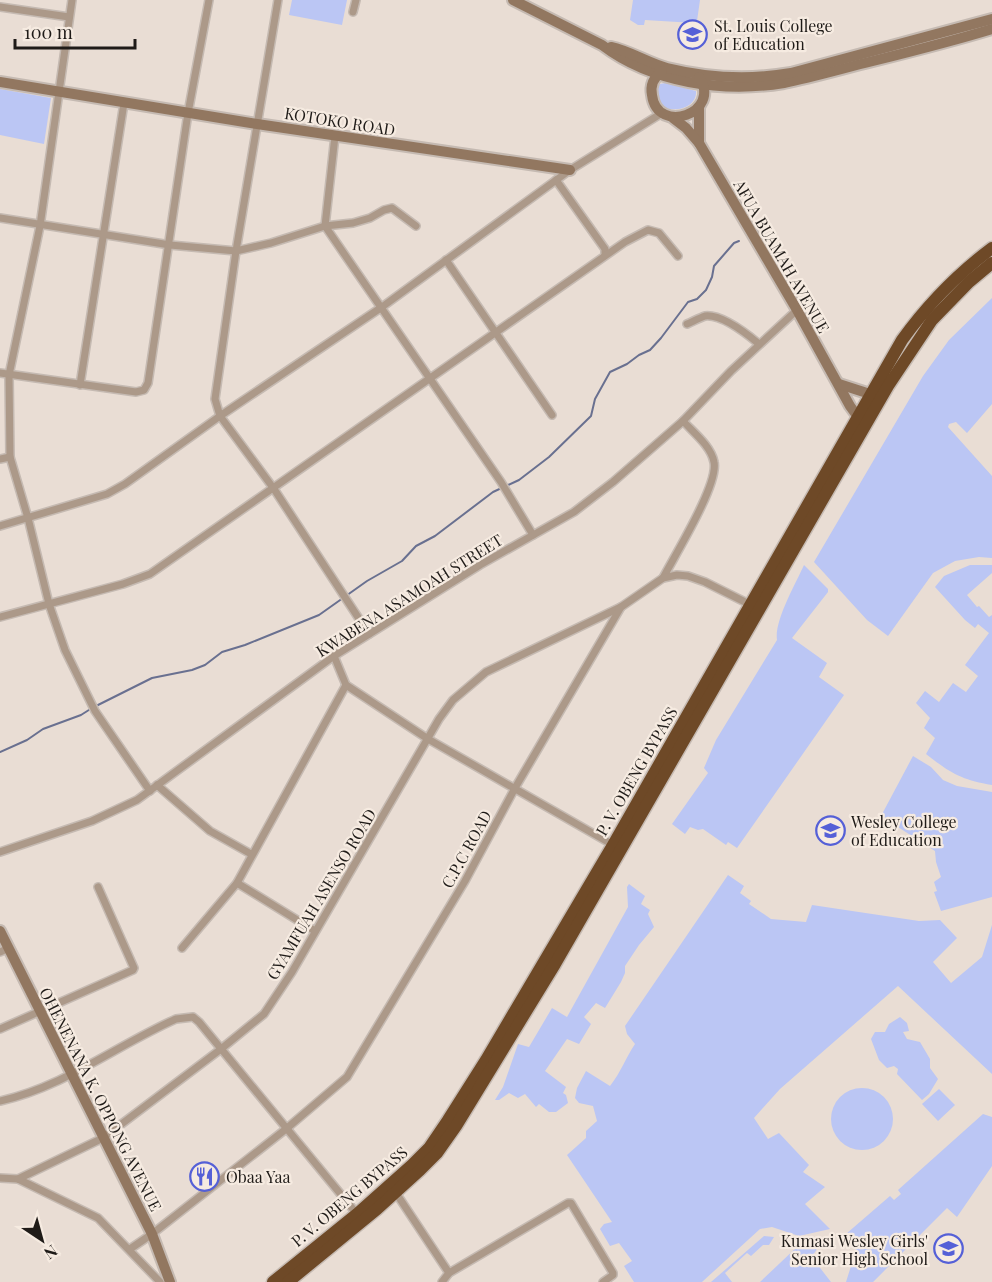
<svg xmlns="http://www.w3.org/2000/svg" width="992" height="1282" viewBox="0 0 992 1282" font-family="'Playfair Display',serif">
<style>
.green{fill:#bbc6f4}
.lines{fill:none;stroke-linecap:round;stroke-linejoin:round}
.stream{stroke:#697090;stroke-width:2}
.street-casing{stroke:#c5bab2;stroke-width:10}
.secondary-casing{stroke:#c5bab2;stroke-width:14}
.highway-casing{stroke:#c5bab2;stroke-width:15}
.street{stroke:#ac9989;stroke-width:7}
.secondary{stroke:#927760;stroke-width:10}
.highway{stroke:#6e4927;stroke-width:12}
.labels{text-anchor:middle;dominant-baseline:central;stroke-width:4.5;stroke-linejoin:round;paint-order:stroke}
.poi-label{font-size:16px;fill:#1f1b18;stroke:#f6ebe1;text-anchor:start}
.street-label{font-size:16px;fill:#1f1b18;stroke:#f6ebe1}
</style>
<rect width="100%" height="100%" fill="#e9ddd4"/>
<g class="green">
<polygon points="292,0 347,0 342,25 289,15"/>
<polygon points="633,0 700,0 697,21 694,23 645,20 644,25 638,25 630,20"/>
<path d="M665 83 696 91C698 117 641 116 660 84Z"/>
<polygon points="0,89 51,98 44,144 0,135"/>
<polygon points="992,298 992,404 967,433 956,422 949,424 948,427 992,476 992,558 979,557 955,561 933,573 888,636 867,620 814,562 923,376 949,340"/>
<path d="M804 565 828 589V592L792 638 827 663 819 677 844 695 737 848 728 842 726 845 703 829 698 830 690 827 685 834 672 824 708 773 704 768 716 740 777 640C774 621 796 583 804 565Z"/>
<path d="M970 565H992V573L967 595 977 607 979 606 989 617 992 615V785C962 780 950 773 926 754L935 738 924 728 930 718 916 703 925 691 939 702 953 683 966 692 978 676 965 665 989 633 978 624 975 628 965 620 935 587 944 576Z"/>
<polygon points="913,756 931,767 943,780 957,786 992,792 992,897 941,911 934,892 937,891 934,882 941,877 936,862 935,851 881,816"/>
<path d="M728 875 744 886 740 893 751 901 749 904 771 919 806 922 812 905 919 921 940 920 957 938 933 962 951 983 982 957 992 925V1074L898 986 780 1089 754 1118 768 1139 779 1133 809 1165 803 1172 825 1187 805 1204 830 1229 799 1236 772 1227 760 1229 702 1282H634L624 1266 632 1261 619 1243 610 1246 600 1229 604 1224 612 1222 567 1155 586 1138V1131L597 1121 593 1106 579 1103 575 1098 577 1088 586 1071 610 1086C621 1072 625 1059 635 1044L627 1034 625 1026Z"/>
<polygon points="629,884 645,896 641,904 650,910 648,914 654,927 639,945 625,966 625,973 621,982 605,1008 596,1003 584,1017 591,1024 579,1044 567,1039 545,1071 566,1087 563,1093 566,1095 568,1103 556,1112 549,1112 539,1104 536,1107 525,1094 518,1098 509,1093 499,1100 495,1100 503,1087 518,1044 529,1047 552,1008 567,1017 628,907 627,887"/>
<polygon points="900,1017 907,1023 909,1031 903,1032 907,1039 920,1042 930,1059 930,1068 938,1079 929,1094 922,1100 897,1074 898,1069 894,1066 887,1068 879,1060 871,1039 875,1032 885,1032 889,1024"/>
<circle cx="862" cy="1119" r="31"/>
<polygon points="939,1089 955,1105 938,1121 922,1104"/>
<polygon points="983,1114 992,1117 992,1166 957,1217 947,1208 873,1282 846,1282 856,1250 846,1234 890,1196 894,1200 901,1194 898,1190"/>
<polygon points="764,1236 774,1237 769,1245 763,1245 751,1256 747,1253 725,1273 732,1282 711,1282"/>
<polygon points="823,1240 813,1255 817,1264 831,1282 760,1282 799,1245"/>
</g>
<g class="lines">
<polyline class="stream" points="0,752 27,740 43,729 81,715 92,708 152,678 192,670 205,665 222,652 245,645 319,615 367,581 402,561 416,546 435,536 493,492 519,480 549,457 591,416 595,399 610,372 627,364 639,355 650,350 661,338 688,302 697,299 706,290 712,277 714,266 734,243 739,241"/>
<defs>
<g id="street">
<polyline points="72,0 40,226 9,375 10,457 28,518 49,604 65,650 95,711 150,791"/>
<polyline points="278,0 236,251 215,399 220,416 274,489 369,634"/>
<polyline points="0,7 69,17"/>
<polyline points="353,12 356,0"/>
<polyline points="335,136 325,226 501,482 533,535"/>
<polyline points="556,180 605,249 605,255"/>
<polyline points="0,218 170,245 236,251 271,243 325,226 353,223 370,218 384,210 392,208 416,226"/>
<polyline points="446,260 552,415"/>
<path d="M687 324C692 322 699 318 705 316 721 314 747 334 759 344"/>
<polyline points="0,373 136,392 144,390 148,383 188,113 209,0"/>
<polyline points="80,385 124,103"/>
<polyline points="0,459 10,457"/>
<polyline points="0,526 107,494 125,484 220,416 382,307 570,170 662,113"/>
<path d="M663 578C675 555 719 484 714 462 711 446 693 432 683 421"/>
<polyline points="0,617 123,584 150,574 625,242 648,230 659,233 678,256"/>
<polyline points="334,656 346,685 428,739 615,846"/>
<polyline points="157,785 210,831 251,854"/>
<polyline points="0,852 92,821 137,800 334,656 480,565 574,512 613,482 683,421 731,371 797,310"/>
<polyline points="237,883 315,931"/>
<polyline points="182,948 237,883 346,685"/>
<polyline points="0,952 9,948"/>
<polyline points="0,1029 133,970 134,968 98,887"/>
<path d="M0 1101C64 1087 117 1045 176 1019L193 1017 199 1022 357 1214"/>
<polyline points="0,1178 18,1179 98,1218 160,1282"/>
<polyline points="18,1179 103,1138 221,1049 264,1014 292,972 439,719 453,700 486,672 621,607"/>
<polyline points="396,1193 449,1273"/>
<polyline points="130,1249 152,1234 286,1129 347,1077 465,881 515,788 621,607 663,578 677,575 688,576 705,582 751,605"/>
<polyline points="442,1282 449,1273 568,1203 571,1203 613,1273 613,1275 603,1282"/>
</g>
<g id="secondary">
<path d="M513 0 602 45C652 83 723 93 784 83 814 77 844 68 873 61 913 51 953 41 992 29"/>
<path d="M611 47C630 51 648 63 667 68 708 78 750 80 791 73L992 19"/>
<path d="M662 71C654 77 650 85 652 95 657 136 723 113 699 77"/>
<polyline points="0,82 257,124 570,170"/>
<polyline points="699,107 699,143"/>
<polyline points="673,118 686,128 699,143 797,310 850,406 858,417 864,421"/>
<polyline points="839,384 870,394 875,399"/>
<polyline points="0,931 152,1234 170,1282"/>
</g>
<g id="highway">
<path d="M273 1282 357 1214 412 1165 429 1148 448 1120 486 1060 613 845 902 340C928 304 956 275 992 248"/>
<polyline points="288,1282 377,1209 420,1170 437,1153 456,1126 555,964 888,386 932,320 969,282 992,263"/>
</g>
</defs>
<use href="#street" class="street-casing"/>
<use href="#secondary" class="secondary-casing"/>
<use href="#highway" class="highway-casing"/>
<use href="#street" class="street"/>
<use href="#secondary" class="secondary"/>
<use href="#highway" class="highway"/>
</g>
<defs>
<symbol id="university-ring" viewBox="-11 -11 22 22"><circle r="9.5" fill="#f6ebe1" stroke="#5560d7" stroke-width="1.5"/><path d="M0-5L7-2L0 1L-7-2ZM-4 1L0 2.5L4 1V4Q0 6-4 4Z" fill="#5560d7"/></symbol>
<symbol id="restaurant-ring" viewBox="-11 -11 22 22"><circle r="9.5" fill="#f6ebe1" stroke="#5560d7" stroke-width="1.5"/><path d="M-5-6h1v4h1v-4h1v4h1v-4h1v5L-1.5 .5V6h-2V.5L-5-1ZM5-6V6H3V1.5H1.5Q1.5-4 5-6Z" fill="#5560d7"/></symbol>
<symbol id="school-ring" viewBox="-11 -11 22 22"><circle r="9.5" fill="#f6ebe1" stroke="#5560d7" stroke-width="1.5"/><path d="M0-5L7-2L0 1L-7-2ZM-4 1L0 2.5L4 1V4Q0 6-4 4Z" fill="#5560d7"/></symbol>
</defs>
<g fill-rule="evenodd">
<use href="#university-ring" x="676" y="18" width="33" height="33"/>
<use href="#university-ring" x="814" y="814" width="33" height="33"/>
<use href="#restaurant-ring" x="188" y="1160" width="33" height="33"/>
<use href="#school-ring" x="932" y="1232" width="33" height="33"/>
</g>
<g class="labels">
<g class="poi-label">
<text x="714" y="25">St. Louis College<tspan x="714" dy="18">of Education</tspan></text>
<text x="851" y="821">Wesley College<tspan x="851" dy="18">of Education</tspan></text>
<text x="226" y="1176">Obaa Yaa</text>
<text x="928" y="1240" text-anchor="end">Kumasi Wesley Girls'<tspan x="928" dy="18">Senior High School</tspan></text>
</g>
<g class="street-label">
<text transform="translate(340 121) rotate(9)">KOTOKO ROAD</text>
<text transform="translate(782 256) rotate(60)">AFUA BUAMAH AVENUE</text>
<text transform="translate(409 595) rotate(-32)">KWABENA ASAMOAH STREET</text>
<text transform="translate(636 771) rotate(-60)">P. V. OBENG BYPASS</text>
<text transform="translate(466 849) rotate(-61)">C.P.C ROAD</text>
<text transform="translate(321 894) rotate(-59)">GYAMFUAH ASENSO ROAD</text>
<text transform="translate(101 1099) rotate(63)">OHENENANA K. OPPONG AVENUE</text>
<text transform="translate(349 1196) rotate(-40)">P. V. OBENG BYPASS</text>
</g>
</g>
<g transform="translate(42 1240) rotate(144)" stroke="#f6ebe1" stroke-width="4.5" paint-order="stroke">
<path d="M0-4.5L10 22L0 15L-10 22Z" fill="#1f1b18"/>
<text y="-9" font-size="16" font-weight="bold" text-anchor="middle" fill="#1f1b18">N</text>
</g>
<path d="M15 39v9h120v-9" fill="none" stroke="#1f1b18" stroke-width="3"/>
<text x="24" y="39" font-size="18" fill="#1f1b18" stroke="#f6ebe1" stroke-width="4.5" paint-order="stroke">100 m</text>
</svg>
